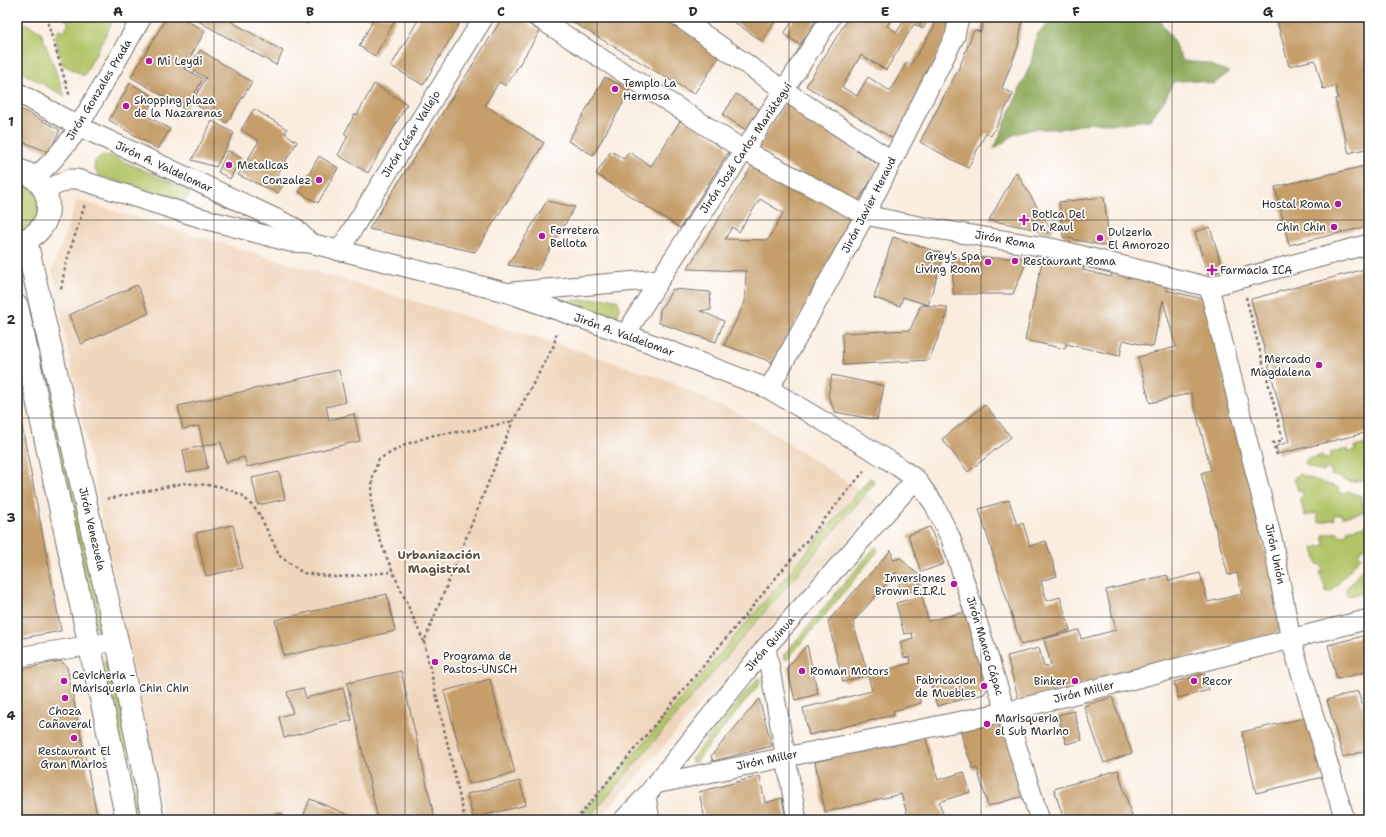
<svg xmlns="http://www.w3.org/2000/svg" width="1386" height="837" viewBox="0 0 1386 837" font-family="'Shantell Sans',sans-serif">
<style>
.built{fill:#efd6bc}
.green{fill:#b2c568;stroke:#6e784a}
.forest{fill:#8daa5c;stroke:#5c6a44}
.building{fill:#c59e6b;fill-rule:evenodd}
.lines{fill:none;stroke-linecap:round;stroke-linejoin:round}
.street-casing{stroke:#736f6a;stroke-width:21}
.secondary-casing{stroke:#736f6a;stroke-width:24}
.path{stroke:#736f6a;stroke-width:2.5;stroke-dasharray:3 3;stroke-linecap:butt}
.street{stroke:#fff;stroke-width:19}
.secondary{stroke:#fff;stroke-width:22}
.grid{fill:none;stroke:#2b2b2b;stroke-width:1;stroke-opacity:0.55}
.poi-dot{fill:#b5179e;stroke:#fff;stroke-width:1.5}
.labels{text-anchor:middle;dominant-baseline:central;stroke-width:3.5;stroke-linejoin:round;paint-order:stroke}
.poi-label{font-size:11px;fill:#2b2b2b;stroke:#fff;text-anchor:start}
.street-label{font-size:11px;fill:#2b2b2b;stroke:#fff}
.neighbourhood-label{font-size:12px;font-weight:bold;fill:#615341;stroke:#fff}
.neatline{fill:none;stroke:#2b2b2b;stroke-width:1.5}
.grid-label{font-size:13px;text-anchor:middle;font-weight:bold;fill:#2b2b2b}
</style>
<rect width="100%" height="100%" fill="#fff"/>
<filter id="ink" filterUnits="userSpaceOnUse"><feTurbulence type="fractalNoise" baseFrequency=".025" numOctaves="2"/><feDisplacementMap in="SourceGraphic" scale="8" xChannelSelector="R" yChannelSelector="G"/><feConvolveMatrix kernelMatrix="1 2 1 2 8 2 1 2 1" color-interpolation-filters="sRGB"/></filter>
<filter id="wash" filterUnits="userSpaceOnUse"><feTurbulence type="fractalNoise" baseFrequency=".012" numOctaves="4" result="noise"/><feDisplacementMap in="SourceGraphic" scale="16" xChannelSelector="R" yChannelSelector="G"/><feGaussianBlur stdDeviation="0.9" result="paint"/><feColorMatrix in="noise" values="0 0 0 0 0 0 0 0 0 0 0 0 0 0 0 0 0 1.4 0 .05"/><feComposite in="paint" operator="in"/></filter>
<g filter="url(#wash)">
<rect width="100%" height="100%" fill="#faeddf"/>
<polygon class="built" points="77,200 570,348 667,380 764,427 880,504 598,820 163,820 52,271"/>
<g class="green">
<polygon points="65,17 115,17 84,76 62,64 55,37 59,29 64,32 69,22 64,19"/>
<polygon points="25,23 41,32 65,96 17,70 17,27 22,29"/>
<path d="M103 155 111 156 189 190V197L184 201 181 200 100 176C91 169 93 159 103 155Z"/>
<polygon points="17,173 25,175 45,209 17,241"/>
<polygon points="610,298 618,301 619,305 618,317 613,321 562,301"/>
<polygon points="29,305 105,632 104,635 98,636 26,306"/>
<polygon points="1369,443 1369,478 1352,482 1331,475 1332,471 1325,468 1323,472 1307,466 1305,463 1307,459 1322,455 1323,459 1330,457 1330,453 1348,449 1349,452 1356,450 1355,447"/>
<polygon points="1299,474 1339,488 1338,492 1345,494 1347,491 1361,496 1365,512 1343,517 1342,514 1334,515 1335,519 1319,523 1317,513 1305,516 1300,499 1303,498 1302,490 1298,491 1294,478"/>
<polygon points="870,478 873,480 874,484 587,820 578,820"/>
<polygon points="1369,525 1369,546 1366,550 1363,547 1358,553 1361,556 1332,591 1326,592 1320,572 1323,571 1321,564 1317,564 1313,548 1325,545 1323,535 1338,532 1340,536 1347,534 1347,530"/>
<polygon points="875,547 877,548 878,551 788,659 784,659 783,656"/>
<polygon points="1369,561 1369,587 1362,590 1363,593 1348,596 1346,592 1346,589"/>
<polygon points="107,659 111,660 143,820 132,820 104,661"/>
<polygon points="760,678 762,681 696,762 692,762 691,759 757,679"/>
</g>
<polygon class="forest" points="1056,17 1157,17 1171,37 1183,61 1206,63 1229,72 1214,84 1193,80 1173,82 1165,99 1150,120 1114,124 1092,123 1058,129 1034,129 1015,134 994,149 1031,63 1037,34"/>
<g id="blocks">
<g class="building">
<polygon points="167,17 180,17 205,31 184,68 203,79 185,109 131,77"/>
<polygon points="191,17 223,17 283,51 276,65"/>
<polygon points="295,17 312,17 307,24"/>
<polygon points="367,17 397,17 375,56 359,46 373,21"/>
<polygon points="420,17 463,17 423,85 391,66"/>
<polygon points="503,17 517,17 540,31 506,86 499,82 485,105 544,143 475,252 369,229"/>
<polygon points="564,17 666,17 720,56 694,94"/>
<polygon points="727,17 778,17 762,41"/>
<polygon points="795,17 818,17 800,45 784,34"/>
<polygon points="849,17 892,17 887,26 897,32 906,17 930,17 923,29 914,24 886,70 861,55 842,87 857,96 868,77 890,91 907,62 910,66 934,27 937,17 955,17 897,141 806,86"/>
<polygon points="984,17 1023,17 1018,46 1002,88 1013,94 991,136 986,133 968,168 920,142 960,66 974,30 981,32"/>
<polygon points="1276,17 1369,17 1369,148 1349,153 1335,99 1338,98 1336,86 1323,89 1315,60 1289,66"/>
<polygon points="200,50 252,82 227,123 192,102 206,78 189,68"/>
<polygon points="605,77 630,91 593,155 568,141"/>
<polygon points="130,83 155,97 145,115 170,129 158,149 109,120"/>
<polygon points="374,84 407,104 368,173 338,155 348,136 344,134 355,114 357,115"/>
<polygon points="736,94 759,109 746,130 723,115"/>
<polygon points="785,102 880,166 855,206 758,147"/>
<polygon points="17,107 60,130 49,152 17,140"/>
<polygon points="254,109 287,129 285,133 297,142 274,180 285,183 278,193 238,175 259,141 241,130"/>
<polygon points="682,118 726,145 728,153 680,228 596,174 611,151 624,159 629,152 651,166"/>
<polygon points="212,121 234,133 216,167 192,160"/>
<polygon points="228,151 241,158 230,179 218,172"/>
<polygon points="319,156 338,168 318,203 299,192"/>
<path d="M757 158 852 218V229L772 362 724 345 745 302 746 271 687 269ZM760 199 783 213 768 240 725 239 732 227 739 232Z"/>
<polygon points="1369,165 1369,226 1289,245 1275,187"/>
<polygon points="1016,172 1053,233 989,220"/>
<polygon points="1104,197 1110,247 1063,237 1059,202"/>
<polygon points="547,201 575,207 538,270 508,265"/>
<polygon points="1210,227 1223,270 1208,275 1195,232"/>
<polygon points="893,237 944,254 928,305 903,297 900,306 874,298"/>
<polygon points="1043,257 1084,267 1083,270 1111,277 1112,273 1167,285 1166,290 1203,299 1265,534 1261,535 1286,630 1019,701 1007,656 1039,648 1044,667 1051,665 1044,639 1079,630 1081,639 1116,630 1106,590 1167,575 1169,581 1200,573 1208,602 1242,594 1237,573 1228,575 1201,473 1211,470 1191,393 1150,403 1138,357 1176,347 1163,300 1153,347 1123,340 1120,356 1066,344 1065,349 1025,340"/>
<polygon points="952,258 1028,258 1013,294 953,294"/>
<polygon points="1369,268 1369,432 1278,454 1276,446 1289,442 1251,299"/>
<polygon points="137,285 149,313 81,344 69,315"/>
<polygon points="673,289 710,292 711,310 700,311 724,321 716,342 659,323 660,310"/>
<polygon points="921,305 947,307 947,315 929,360 843,365 842,333 910,330"/>
<polygon points="339,370 346,402 326,407 329,420 354,414 360,441 247,467 244,457 226,462 221,442 203,446 199,426 183,429 178,406"/>
<polygon points="832,375 884,386 877,420 835,412 828,396"/>
<polygon points="17,400 61,631 17,639"/>
<polygon points="985,405 1011,437 968,472 942,439"/>
<polygon points="203,446 208,468 187,472 183,450"/>
<polygon points="279,472 285,499 258,505 252,478"/>
<polygon points="1009,500 1017,525 1023,523 1030,546 1046,541 1057,576 1041,581 1047,601 1060,597 1070,630 1021,645 979,509"/>
<polygon points="233,525 242,568 206,576 196,533"/>
<polygon points="930,527 944,564 921,572 908,535"/>
<polygon points="891,550 893,560 901,558 909,567 918,574 922,589 902,594 896,572 853,622 868,675 843,682 828,621"/>
<polygon points="387,594 395,631 284,656 275,620"/>
<polygon points="922,596 928,621 969,611 990,685 984,694 937,706 929,678 916,681 921,703 893,711 894,715 809,735 803,708 872,691 868,675 911,663 909,657 904,658 900,642 913,638 912,633 904,634 896,603"/>
<polygon points="1363,636 1369,660 1369,671 1337,679 1328,645"/>
<polygon points="807,645 818,694 795,700 787,668"/>
<polygon points="61,661 67,667 98,820 17,820 17,775 19,774 17,766 17,670"/>
<polygon points="401,671 435,820 378,820 347,683"/>
<polygon points="1204,674 1209,690 1178,698 1174,682"/>
<polygon points="490,679 515,773 469,784 444,691"/>
<polygon points="303,688 306,698 343,688 352,720 284,738 279,717 293,713 287,692"/>
<polygon points="1358,691 1369,729 1369,750 1343,757 1327,700"/>
<polygon points="1112,697 1132,753 1104,763 1084,706"/>
<polygon points="759,699 772,746 713,761 711,756"/>
<polygon points="1074,711 1082,740 1066,744 1058,715"/>
<polygon points="1309,717 1323,777 1256,793 1242,732"/>
<polygon points="992,720 1003,726 1024,796 988,806 977,768 973,769 959,727"/>
<polygon points="925,736 938,780 964,772 970,792 939,802 945,820 953,817 954,820 909,820 901,794 825,812 815,762"/>
<polygon points="1118,770 1133,820 1064,820 1054,789"/>
<polygon points="760,776 765,803 782,798 786,820 705,820 699,792"/>
<polygon points="520,781 526,805 473,818 467,794"/>
<polygon points="310,799 361,820 311,820 303,817"/>
<polygon points="282,813 283,820 264,820 263,816"/>
</g>
</g>
</g>
<g filter="url(#ink)">
<use href="#blocks" fill-opacity="0" stroke="#736f6a" stroke-width="1"/>
<g class="lines">
<defs>
<g id="street">
<polyline points="537,17 745,151 865,215 924,227 1051,248 1209,287 1369,244"/>
<polyline points="679,17 785,91 892,161"/>
<polyline points="17,92 78,126 294,227 310,243"/>
<polyline points="35,178 53,160 73,136 142,17"/>
<polyline points="45,190 70,179 77,179 201,218 290,242 310,243 505,292 626,334 769,389 890,461 916,479 934,504 951,539 1040,820"/>
<polyline points="339,251 484,17"/>
<polyline points="1209,287 1273,543 1291,640 1345,820"/>
<polyline points="512,292 660,279"/>
<path d="M626 334C691 226 764 124 831 17"/>
<polyline points="769,389 865,215 955,36 959,17"/>
<polyline points="766,647 797,820"/>
<polyline points="17,657 117,641"/>
<polyline points="655,784 1005,712 1369,619"/>
<polyline points="646,796 650,820"/>
<polyline points="623,820 646,796 766,647 916,479"/>
</g>
<g id="secondary">
<path d="M17 170C58 179 59 234 17 242"/>
<polyline points="26,240 117,641 153,820"/>
<polyline points="17,306 127,820"/>
</g>
</defs>
<use href="#street" class="street-casing"/>
<use href="#secondary" class="secondary-casing"/>
<g class="path">
<polyline points="46,17 70,97"/>
<polyline points="61,289 66,263 85,204"/>
<polyline points="1246,297 1283,440 1273,443 1277,455"/>
<polyline points="107,499 184,483 219,486 242,495 258,512 280,556 303,573 336,577 393,572"/>
<polyline points="424,642 386,556 376,528 371,501 373,475 379,459 407,444 434,435 474,430 513,421"/>
<polyline points="465,820 424,642 513,421 554,345 557,331"/>
<polyline points="576,820 865,470"/>
</g>
<use href="#street" class="street"/>
<use href="#secondary" class="secondary"/>
</g>
</g>
<path class="grid" d="M214 17V820M405 17V820M597 17V820M789 17V820M981 17V820M1172 17V820M17 220H1369M17 418H1369M17 617H1369"/>
<g class="poi-dot">
<circle cx="149" cy="61" r="4"/>
<circle cx="615" cy="89" r="4"/>
<circle cx="126" cy="106" r="4"/>
<circle cx="229" cy="165" r="4"/>
<circle cx="319" cy="180" r="4"/>
<circle cx="1338" cy="204" r="4"/>
<path d="M1022 214h4v4h4v4h-4v4h-4v-4h-4v-4h4z"/>
<circle cx="1334" cy="227" r="4"/>
<circle cx="542" cy="236" r="4"/>
<circle cx="1100" cy="238" r="4"/>
<circle cx="1015" cy="261" r="4"/>
<circle cx="988" cy="262" r="4"/>
<path d="M1210 264h4v4h4v4h-4v4h-4v-4h-4v-4h4z"/>
<circle cx="1319" cy="365" r="4"/>
<circle cx="954" cy="584" r="4"/>
<circle cx="435" cy="662" r="4"/>
<circle cx="802" cy="671" r="4"/>
<circle cx="64" cy="681" r="4"/>
<circle cx="1075" cy="681" r="4"/>
<circle cx="1194" cy="681" r="4"/>
<circle cx="984" cy="686" r="4"/>
<circle cx="65" cy="698" r="4"/>
<circle cx="987" cy="724" r="4"/>
<circle cx="74" cy="738" r="4"/>
</g>
<g class="labels">
<g class="poi-label">
<text x="157" y="61">Mi Leydi</text>
<text x="623" y="83">Templo La<tspan x="623" dy="13">Hermosa</tspan></text>
<text x="134" y="100">Shopping plaza<tspan x="134" dy="13">de la Nazarenas</tspan></text>
<text x="237" y="165">Metalicas</text>
<text x="311" y="180" text-anchor="end">Conzalez</text>
<text x="1330" y="204" text-anchor="end">Hostal Roma</text>
<text x="1032" y="214">Botica Del<tspan x="1032" dy="13">Dr. Raul</tspan></text>
<text x="1326" y="227" text-anchor="end">Chin Chin</text>
<text x="550" y="230">Ferretera<tspan x="550" dy="13">Bellota</tspan></text>
<text x="1108" y="232">Dulzeria<tspan x="1108" dy="13">El Amorozo</tspan></text>
<text x="980" y="256" text-anchor="end">Grey's Spa<tspan x="980" dy="13">Living Room</tspan></text>
<text x="1023" y="261">Restaurant Roma</text>
<text x="1220" y="270">Farmacia ICA</text>
<text x="1311" y="359" text-anchor="end">Mercado<tspan x="1311" dy="13">Magdalena</tspan></text>
<text x="946" y="578" text-anchor="end">Inversiones<tspan x="946" dy="13">Brown E.I.R.L</tspan></text>
<text x="443" y="656">Programa de<tspan x="443" dy="13">Pastos-UNSCH</tspan></text>
<text x="810" y="671">Roman Motors</text>
<text x="72" y="675">Cevicheria -<tspan x="72" dy="13">Marisqueria Chin Chin</tspan></text>
<text x="976" y="680" text-anchor="end">Fabricacion<tspan x="976" dy="13">de Muebles</tspan></text>
<text x="1067" y="681" text-anchor="end">Binker</text>
<text x="1202" y="681">Recor</text>
<text x="65" y="711" text-anchor="middle">Choza<tspan x="65" dy="13">Cañaveral</tspan></text>
<text x="995" y="718">Marisqueria<tspan x="995" dy="13">el Sub Marino</tspan></text>
<text x="74" y="751" text-anchor="middle">Restaurant El<tspan x="74" dy="13">Gran Marios</tspan></text>
</g>
<g class="street-label">
<text transform="translate(99 90) rotate(-59)">Jirón Gonzales Prada</text>
<text transform="translate(411 134) rotate(-58)">Jirón César Vallejo</text>
<text transform="translate(746 148) rotate(-56)">Jirón José Carlos Mariátegui</text>
<text transform="translate(164 167) rotate(25)">Jirón A. Valdelomar</text>
<text transform="translate(869 205) rotate(-63)">Jirón Javier Heraud</text>
<text transform="translate(1005 240) rotate(10)">Jirón Roma</text>
<text transform="translate(624 335) rotate(20)">Jirón A. Valdelomar</text>
<text transform="translate(92 529) rotate(77)">Jirón Venezuela</text>
<text transform="translate(1275 554) rotate(78)">Jirón Unión</text>
<text transform="translate(770 644) rotate(-49)">Jirón Quinua</text>
<text transform="translate(985 646) rotate(73)">Jirón Manco Cápac</text>
<text transform="translate(1084 692) rotate(-14)">Jirón Miller</text>
<text transform="translate(767 760) rotate(-12)">Jirón Miller</text>
</g>
<g class="neighbourhood-label">
<text x="439" y="555">Urbanización<tspan x="439" dy="14">Magistral</tspan></text>
</g>
</g>
<rect width="1386" height="837" fill="none" stroke="#fff" stroke-width="44"/>
<rect x="22" y="22" width="1342" height="793" class="neatline"/>
<g class="grid-label">
<text x="118" y="16">A</text>
<text x="310" y="16">B</text>
<text x="501" y="16">C</text>
<text x="693" y="16">D</text>
<text x="885" y="16">E</text>
<text x="1076" y="16">F</text>
<text x="1268" y="16">G</text>
<text x="11" y="126">1</text>
<text x="11" y="324">2</text>
<text x="11" y="522">3</text>
<text x="11" y="720">4</text>
</g>
</svg>
